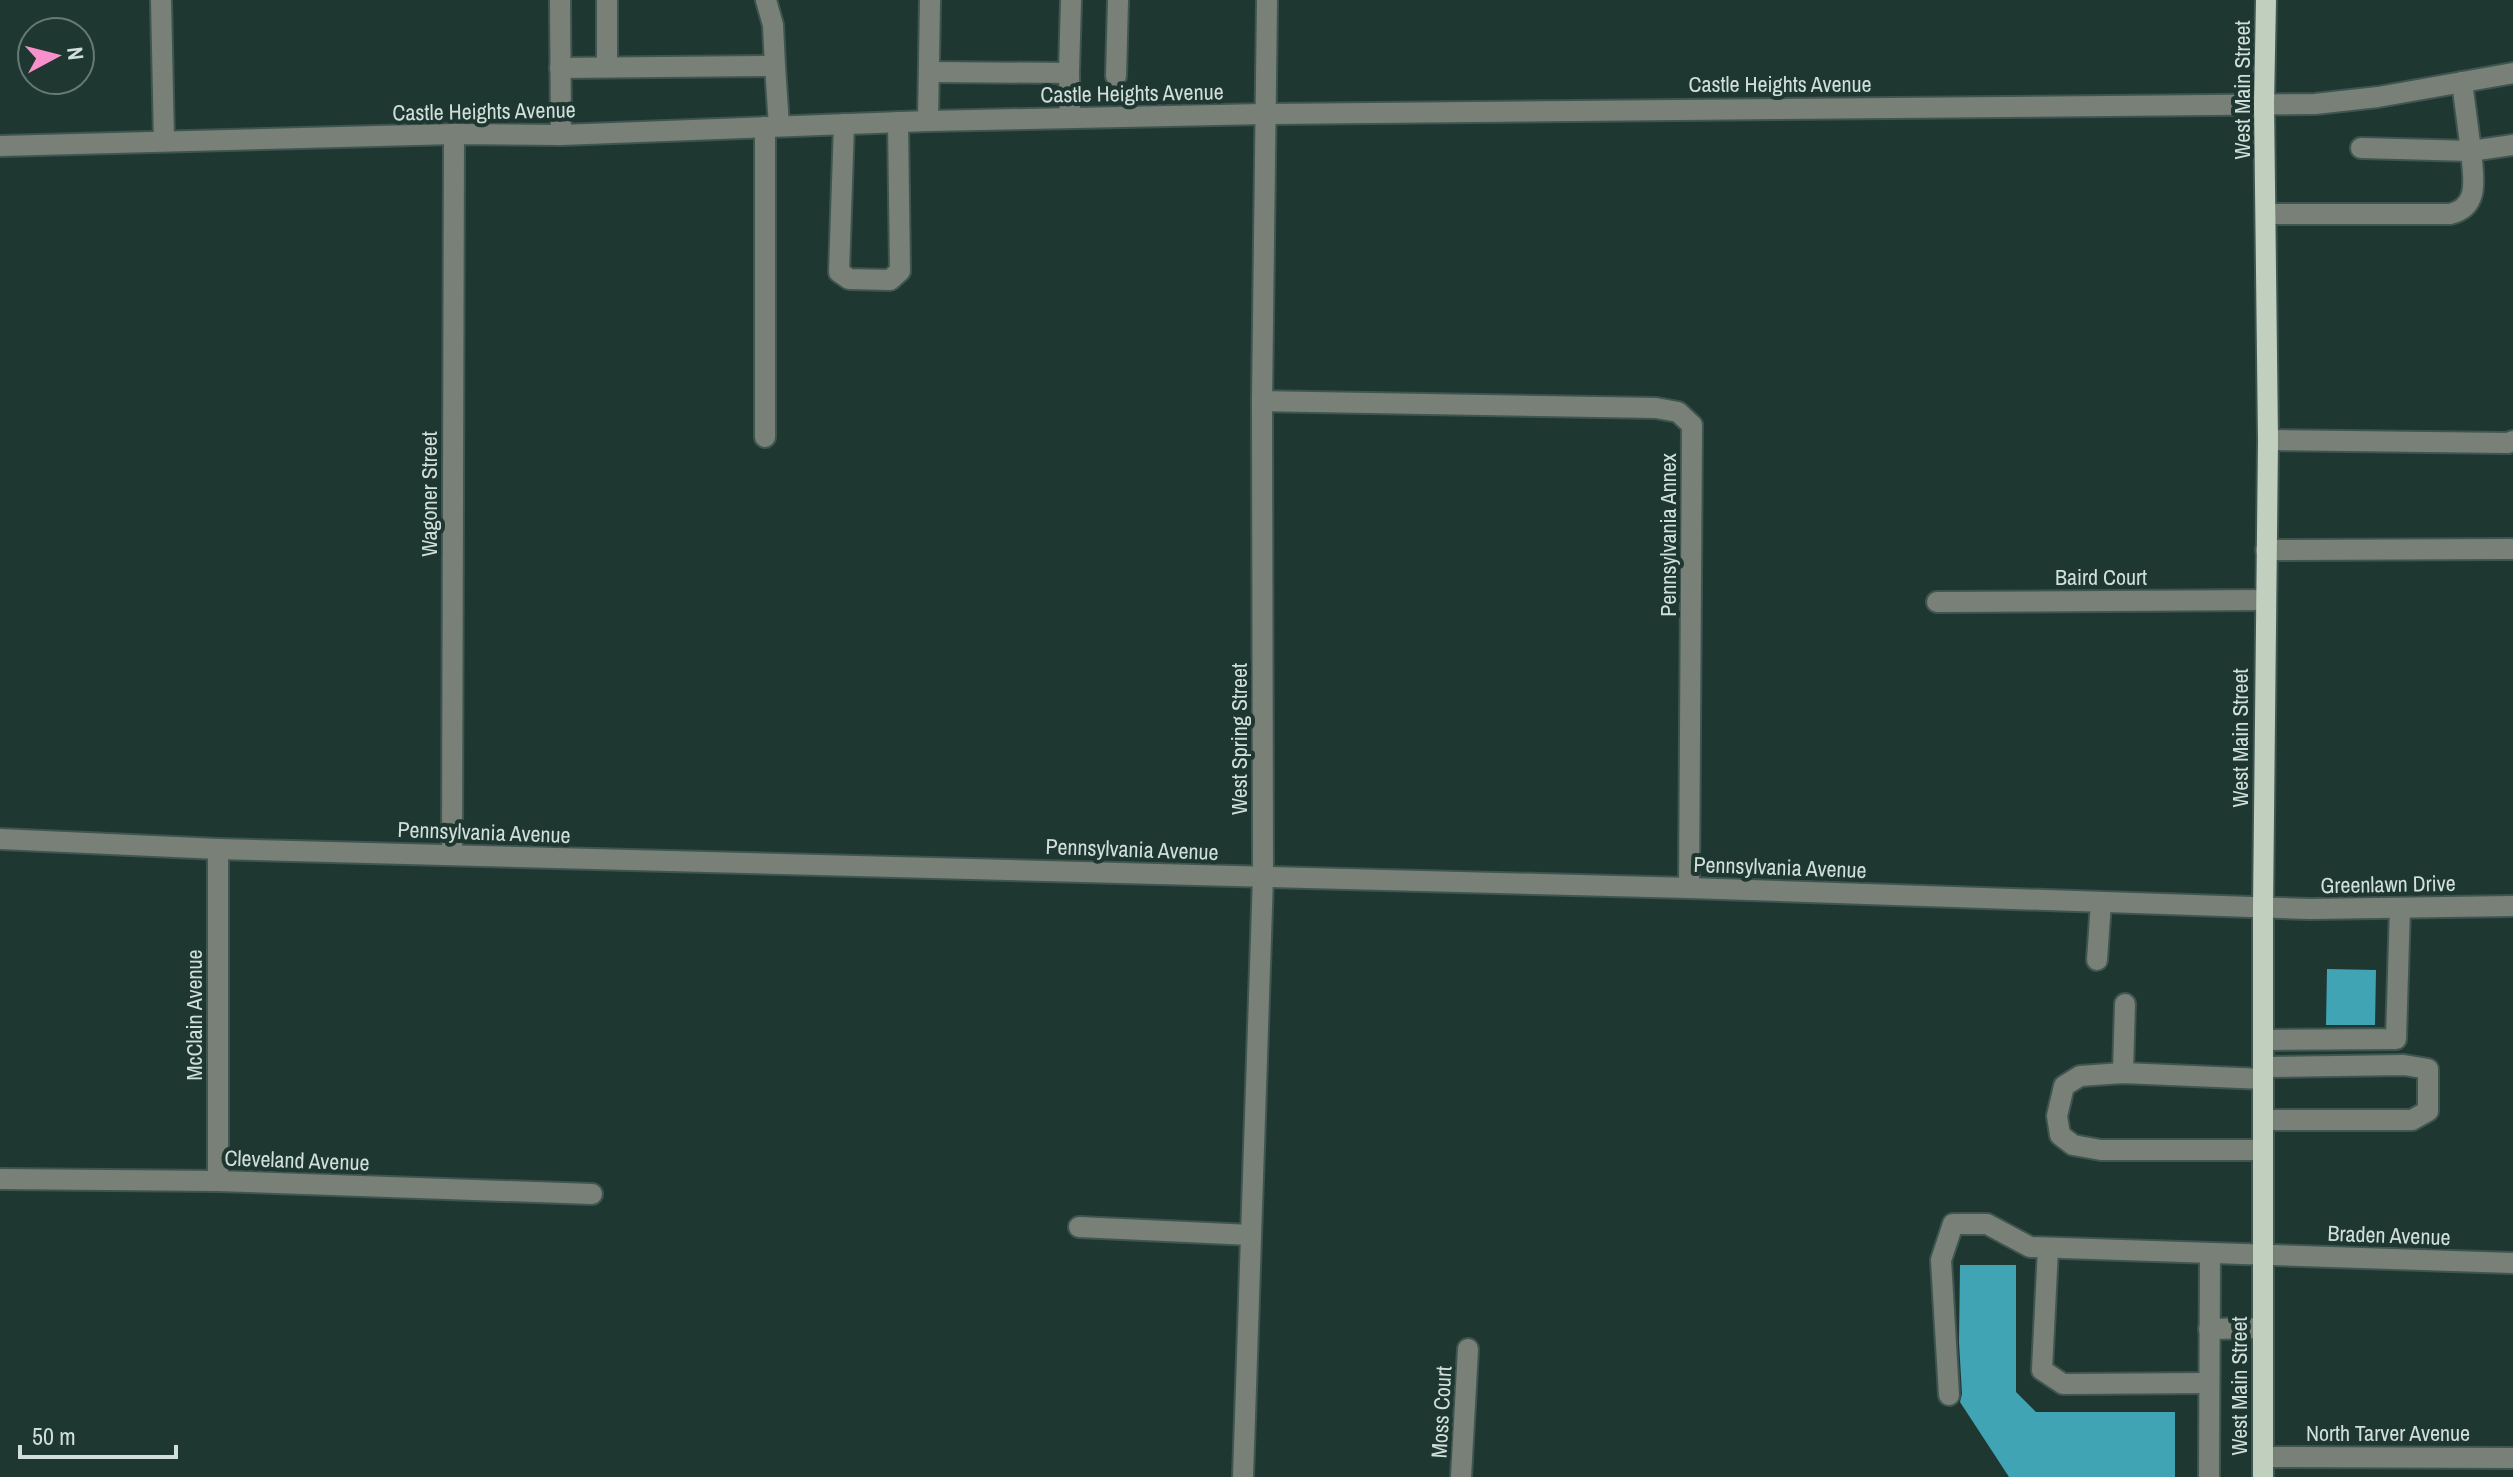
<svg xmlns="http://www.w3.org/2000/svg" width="2513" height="1477" viewBox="0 0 2513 1477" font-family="'Archivo Narrow',sans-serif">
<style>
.building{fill:#41a4b4}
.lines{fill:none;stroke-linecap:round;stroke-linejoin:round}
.minor-casing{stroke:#3f5550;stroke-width:24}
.major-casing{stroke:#3f5550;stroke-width:24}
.minor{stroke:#798078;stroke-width:20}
.major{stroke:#c1cfbf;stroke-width:20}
.labels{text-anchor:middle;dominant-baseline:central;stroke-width:8;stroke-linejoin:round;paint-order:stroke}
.street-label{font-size:22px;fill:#d1dfdb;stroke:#1f3731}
</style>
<rect width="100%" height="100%" fill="#1f3731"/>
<g class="building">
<polygon points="2327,969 2376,970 2375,1025 2326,1025"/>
<polygon points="1960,1265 2016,1265 2016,1392 2036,1412 2175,1412 2175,1477 2009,1477 1960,1402 1962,1394 1959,1342"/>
</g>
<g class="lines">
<defs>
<g id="minor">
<polyline points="161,0 164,141"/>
<polyline points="560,0 561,135"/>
<polyline points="607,0 607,67"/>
<polyline points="766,0 773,25 775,66"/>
<polyline points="560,68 775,66 779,126"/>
<polyline points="929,72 1069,73 1071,0"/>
<polyline points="1069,73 1070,118"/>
<polyline points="1116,76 1118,0"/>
<polyline points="928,121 930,0"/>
<polyline points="844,124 839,272 849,279 890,280 900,271 898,122"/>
<polyline points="0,146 454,134 561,135 928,121 1264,114 2315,104 2378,97 2513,73"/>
<polyline points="2361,148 2471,151 2462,82"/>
<path d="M2266 214H2450C2481 207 2473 176 2471 151L2513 145"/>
<polyline points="1262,401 1656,408 1678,412 1692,425 1689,888"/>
<polyline points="765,437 765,127"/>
<polyline points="2268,440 2508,443 2513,441"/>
<polyline points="2266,550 2513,549"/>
<polyline points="1937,602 2266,600"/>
<polyline points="0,839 218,849 1689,888 2310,909 2513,906"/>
<polyline points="452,855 454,134"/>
<polyline points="2097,960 2101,902"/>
<polyline points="2263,1040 2396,1039 2400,908"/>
<polyline points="2123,1073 2125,1004"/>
<polyline points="2263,1079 2123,1073 2080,1076 2064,1086 2057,1116 2060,1135 2073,1145 2101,1150 2263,1150"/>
<polyline points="2263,1120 2412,1120 2428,1111 2428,1069 2404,1065 2263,1067"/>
<polyline points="0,1179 218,1181 592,1194"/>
<polyline points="218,1181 218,849"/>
<polyline points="1079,1227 1251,1235"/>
<polyline points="2048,1248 2042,1370 2063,1384 2209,1383"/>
<polyline points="2209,1329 2263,1328"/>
<polyline points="1949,1395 1941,1260 1953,1224 1987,1224 2030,1247 2513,1263"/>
<polyline points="2263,1457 2513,1458"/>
<polyline points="1243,1477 1263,877 1262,401 1267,0"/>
<polyline points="1461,1477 1468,1349"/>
<polyline points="2209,1477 2210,1254"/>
</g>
<polyline id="major" points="2263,1477 2263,908 2268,440 2264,103 2266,0"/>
</defs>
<use href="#minor" class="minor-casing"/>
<use href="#major" class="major-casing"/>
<use href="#minor" class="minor"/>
<use href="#major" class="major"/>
</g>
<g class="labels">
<g class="street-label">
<text x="1780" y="84">Castle Heights Avenue</text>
<text transform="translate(2242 90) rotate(-90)">West Main Street</text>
<text transform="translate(1132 93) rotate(-1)">Castle Heights Avenue</text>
<text transform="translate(484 111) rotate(-1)">Castle Heights Avenue</text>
<text transform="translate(429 494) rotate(-90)">Wagoner Street</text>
<text transform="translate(1668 535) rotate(-90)">Pennsylvania Annex</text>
<text x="2101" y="577">Baird Court</text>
<text transform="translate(2240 738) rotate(-90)">West Main Street</text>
<text transform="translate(1239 739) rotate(-90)">West Spring Street</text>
<text transform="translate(484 832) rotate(2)">Pennsylvania Avenue</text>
<text transform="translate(1132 849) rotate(2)">Pennsylvania Avenue</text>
<text transform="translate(1780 867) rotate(2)">Pennsylvania Avenue</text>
<text transform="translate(2388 884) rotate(-1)">Greenlawn Drive</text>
<text transform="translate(194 1015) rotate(-90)">McClain Avenue</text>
<text transform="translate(297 1160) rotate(2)">Cleveland Avenue</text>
<text transform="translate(2389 1235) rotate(2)">Braden Avenue</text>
<text transform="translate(2239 1386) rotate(-90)">West Main Street</text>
<text transform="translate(1441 1412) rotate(-87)">Moss Court</text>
<text x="2388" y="1433">North Tarver Avenue</text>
</g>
</g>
<g transform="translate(56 56) rotate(83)"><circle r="38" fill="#1f3731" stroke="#667a75" stroke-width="2"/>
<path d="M0-6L14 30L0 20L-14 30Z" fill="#f890cb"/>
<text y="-12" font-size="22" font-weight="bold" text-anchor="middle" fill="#d1dfdb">N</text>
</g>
<path d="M20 1445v12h156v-12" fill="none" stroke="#d1dfdb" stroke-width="4"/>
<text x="32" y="1445" font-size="24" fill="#d1dfdb" stroke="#1f3731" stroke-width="6" paint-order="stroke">50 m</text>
</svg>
